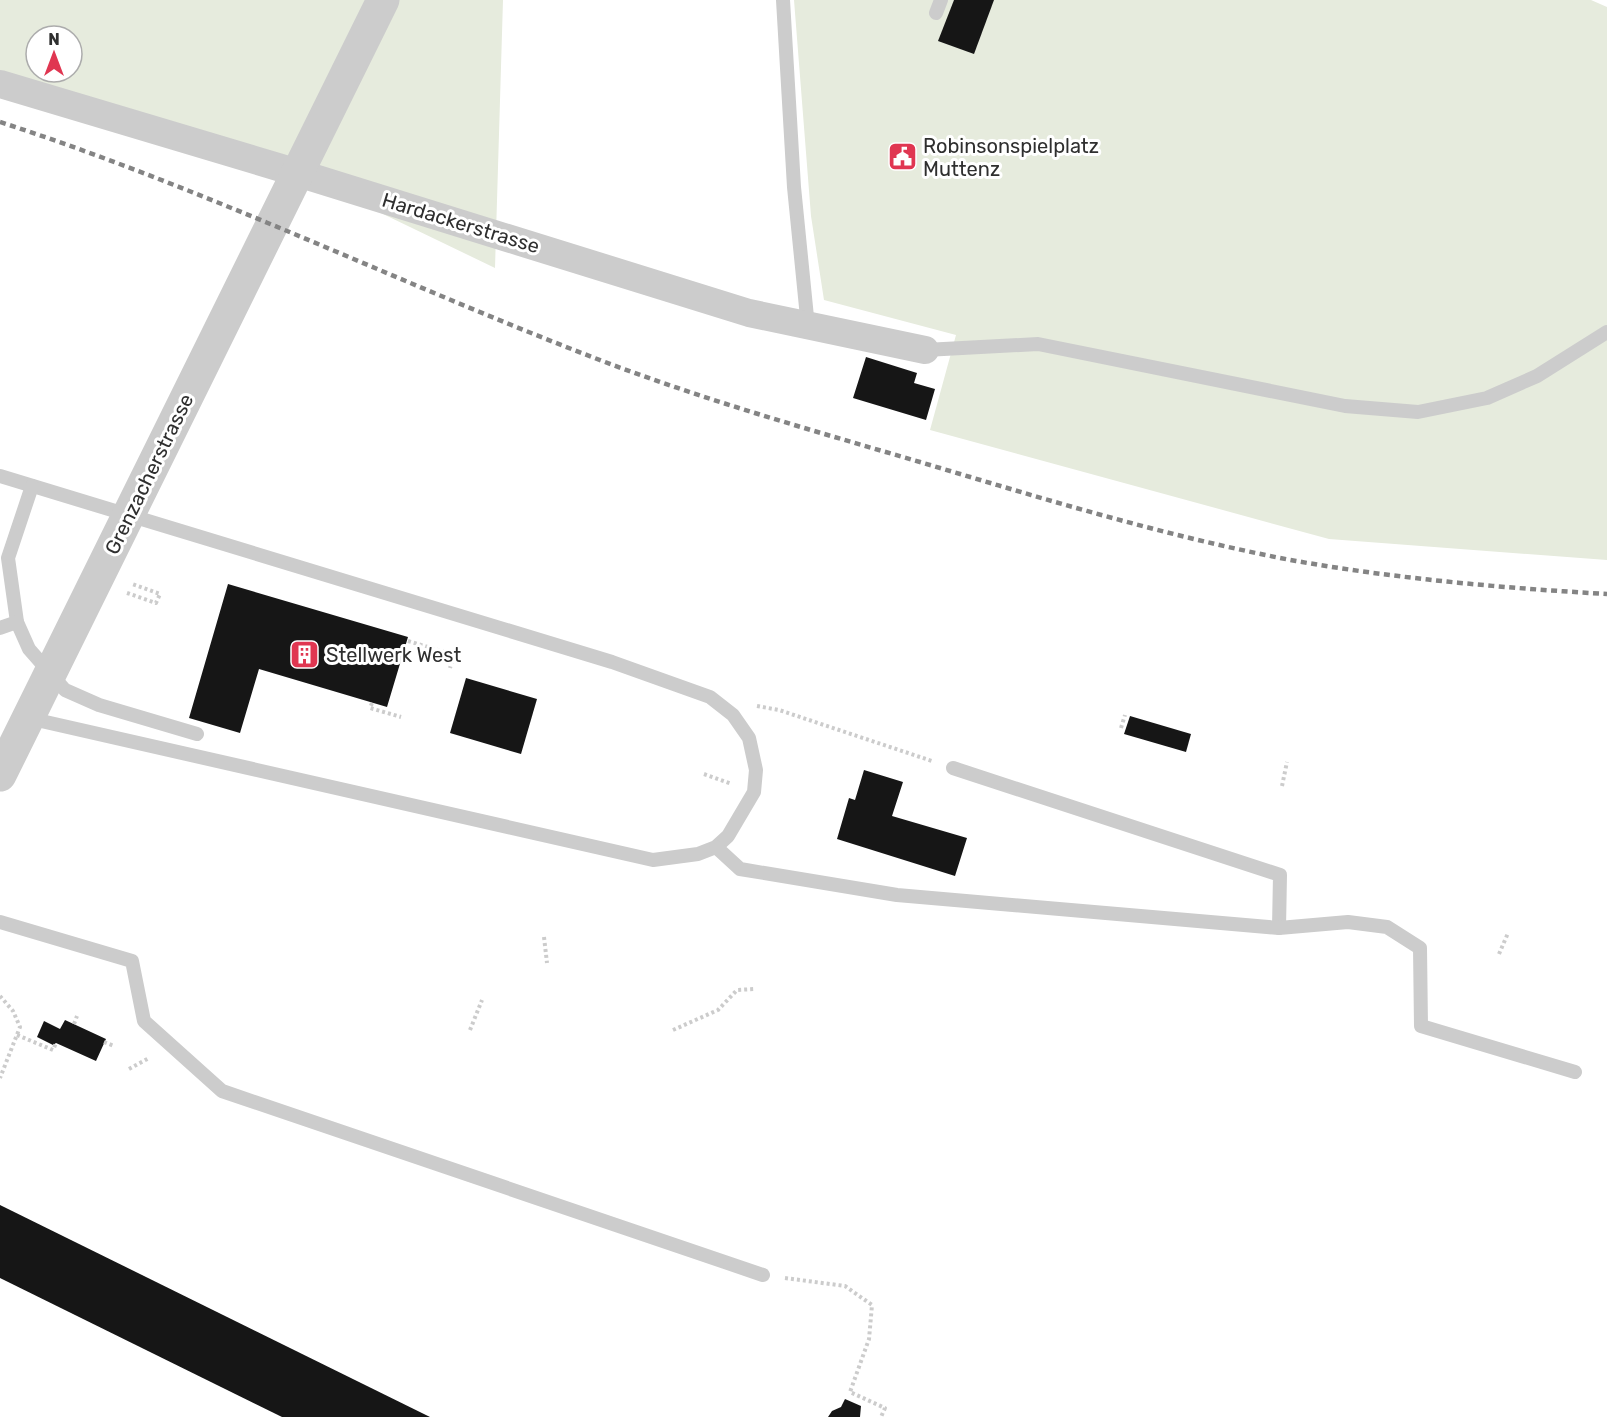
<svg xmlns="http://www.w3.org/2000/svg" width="1607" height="1417" viewBox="0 0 1607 1417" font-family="Rubik,sans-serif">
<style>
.green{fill:#e6ebdd;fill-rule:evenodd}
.building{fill:#161616}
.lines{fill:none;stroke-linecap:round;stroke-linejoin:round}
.path{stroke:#ccc;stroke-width:4;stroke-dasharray:3 3;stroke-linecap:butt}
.service{stroke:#ccc;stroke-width:14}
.minor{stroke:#ccc;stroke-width:28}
.tertiary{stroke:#ccc;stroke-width:33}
.rail{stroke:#848484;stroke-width:4.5;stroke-dasharray:6 4.5;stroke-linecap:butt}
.labels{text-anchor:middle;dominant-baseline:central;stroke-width:6;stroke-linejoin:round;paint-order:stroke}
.poi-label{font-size:20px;fill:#2f2f2f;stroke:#fff;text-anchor:start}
.street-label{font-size:20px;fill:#2f2f2f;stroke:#fff}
</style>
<rect width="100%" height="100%" fill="#fff"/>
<g class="green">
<path d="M0 0H503L495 268 298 173 0 84ZM36 36H72V72H36Z"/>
<polygon points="794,0 1591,0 1607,7 1607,560 1329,539 930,430 956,335 824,300 811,216"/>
</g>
<g class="building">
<polygon points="954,0 994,0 974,54 938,41"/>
<polygon points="866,357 917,373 914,383 935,389 926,420 853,398"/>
<polygon points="228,584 408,637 387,707 259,669 240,733 189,718"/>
<polygon points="466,678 537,699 521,754 450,733"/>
<polygon points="1130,716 1191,734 1186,752 1124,734"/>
<polygon points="864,770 903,782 892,816 967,838 955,876 837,839 849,798 855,800"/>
<polygon points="65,1020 106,1039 96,1061 56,1043 53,1045 37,1037 44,1021 60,1029"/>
<polygon points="0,1205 430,1417 282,1417 0,1278"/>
<polygon points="845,1399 861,1406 860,1417 828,1417 832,1411 841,1407"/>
</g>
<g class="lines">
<g class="path">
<polyline points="127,593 156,603 160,594 132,584"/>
<polyline points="408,641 454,655 450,668"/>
<polyline points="372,703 370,708 401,717"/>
<polyline points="757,706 779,710 932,761"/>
<polyline points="1121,728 1125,715"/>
<polyline points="704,774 732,784"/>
<polyline points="1282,786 1287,762"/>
<polyline points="544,937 547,963"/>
<polyline points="1499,954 1508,933"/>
<polyline points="0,996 13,1011 20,1027 0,1078"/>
<polyline points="74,1024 77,1016"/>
<polyline points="470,1030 482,1000"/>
<polyline points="673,1030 718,1010 737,990 755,989"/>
<polyline points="17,1035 53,1050 56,1043"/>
<polyline points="104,1042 114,1046"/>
<polyline points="129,1069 149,1058"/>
<polyline points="785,1278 845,1286 872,1305 869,1339 850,1392 885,1408 881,1417"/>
</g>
<g class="service">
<polyline points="783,0 794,187 808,327"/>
<polyline points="936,13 941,0"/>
<polyline points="925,350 1038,344 1345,406 1418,412 1487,398 1537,376 1607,332"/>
<polyline points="0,476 612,662 710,697 733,715 749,738 756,770 754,792 728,836 716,847 698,854 653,860 28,718"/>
<polyline points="32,486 8,558 17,622 29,649 65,690 99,705 197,734"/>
<polyline points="0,628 17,622"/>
<polyline points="953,768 1280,875 1279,928"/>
<polyline points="716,847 740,869 897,895 1279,928 1348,922 1387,927 1420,948 1421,1026 1575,1072"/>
<polyline points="0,922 132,961 144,1021 222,1091 763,1275"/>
</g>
<polyline class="minor" points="0,84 298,173 749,313 925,350"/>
<polyline class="tertiary" points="0,775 383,0"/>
<path class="rail" d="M0 122C207 189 403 285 605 362 708 401 814 431 920 462 1044 499 1168 537 1296 561 1399 579 1503 588 1607 594"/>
</g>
<defs>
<symbol id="civic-square" viewBox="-11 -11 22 22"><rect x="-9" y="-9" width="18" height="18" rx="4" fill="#e03651" stroke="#fff"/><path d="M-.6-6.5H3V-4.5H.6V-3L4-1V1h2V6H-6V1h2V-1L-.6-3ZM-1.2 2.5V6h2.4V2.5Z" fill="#fff"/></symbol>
<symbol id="building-square" viewBox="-11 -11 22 22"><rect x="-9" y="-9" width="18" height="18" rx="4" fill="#e03651" stroke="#fff"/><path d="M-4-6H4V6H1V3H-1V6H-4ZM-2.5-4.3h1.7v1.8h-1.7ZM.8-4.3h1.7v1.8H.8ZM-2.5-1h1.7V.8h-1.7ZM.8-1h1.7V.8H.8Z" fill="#fff"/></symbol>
</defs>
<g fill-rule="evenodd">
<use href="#civic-square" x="886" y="140" width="33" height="33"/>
<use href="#building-square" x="288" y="638" width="33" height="33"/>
</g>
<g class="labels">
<g class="poi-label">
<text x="923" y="146">Robinsonspielplatz<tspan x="923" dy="23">Muttenz</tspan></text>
<text x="326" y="655">Stellwerk West</text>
</g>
<g class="street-label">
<text transform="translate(461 223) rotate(17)">Hardackerstrasse</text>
<text transform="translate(149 474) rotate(-64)">Grenzacherstrasse</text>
</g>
</g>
<g transform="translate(54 54)"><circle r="28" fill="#ffffff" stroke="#acacac" stroke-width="1.5"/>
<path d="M0-4.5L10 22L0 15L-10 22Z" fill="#e03651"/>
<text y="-9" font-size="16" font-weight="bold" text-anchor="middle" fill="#2f2f2f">N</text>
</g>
</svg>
